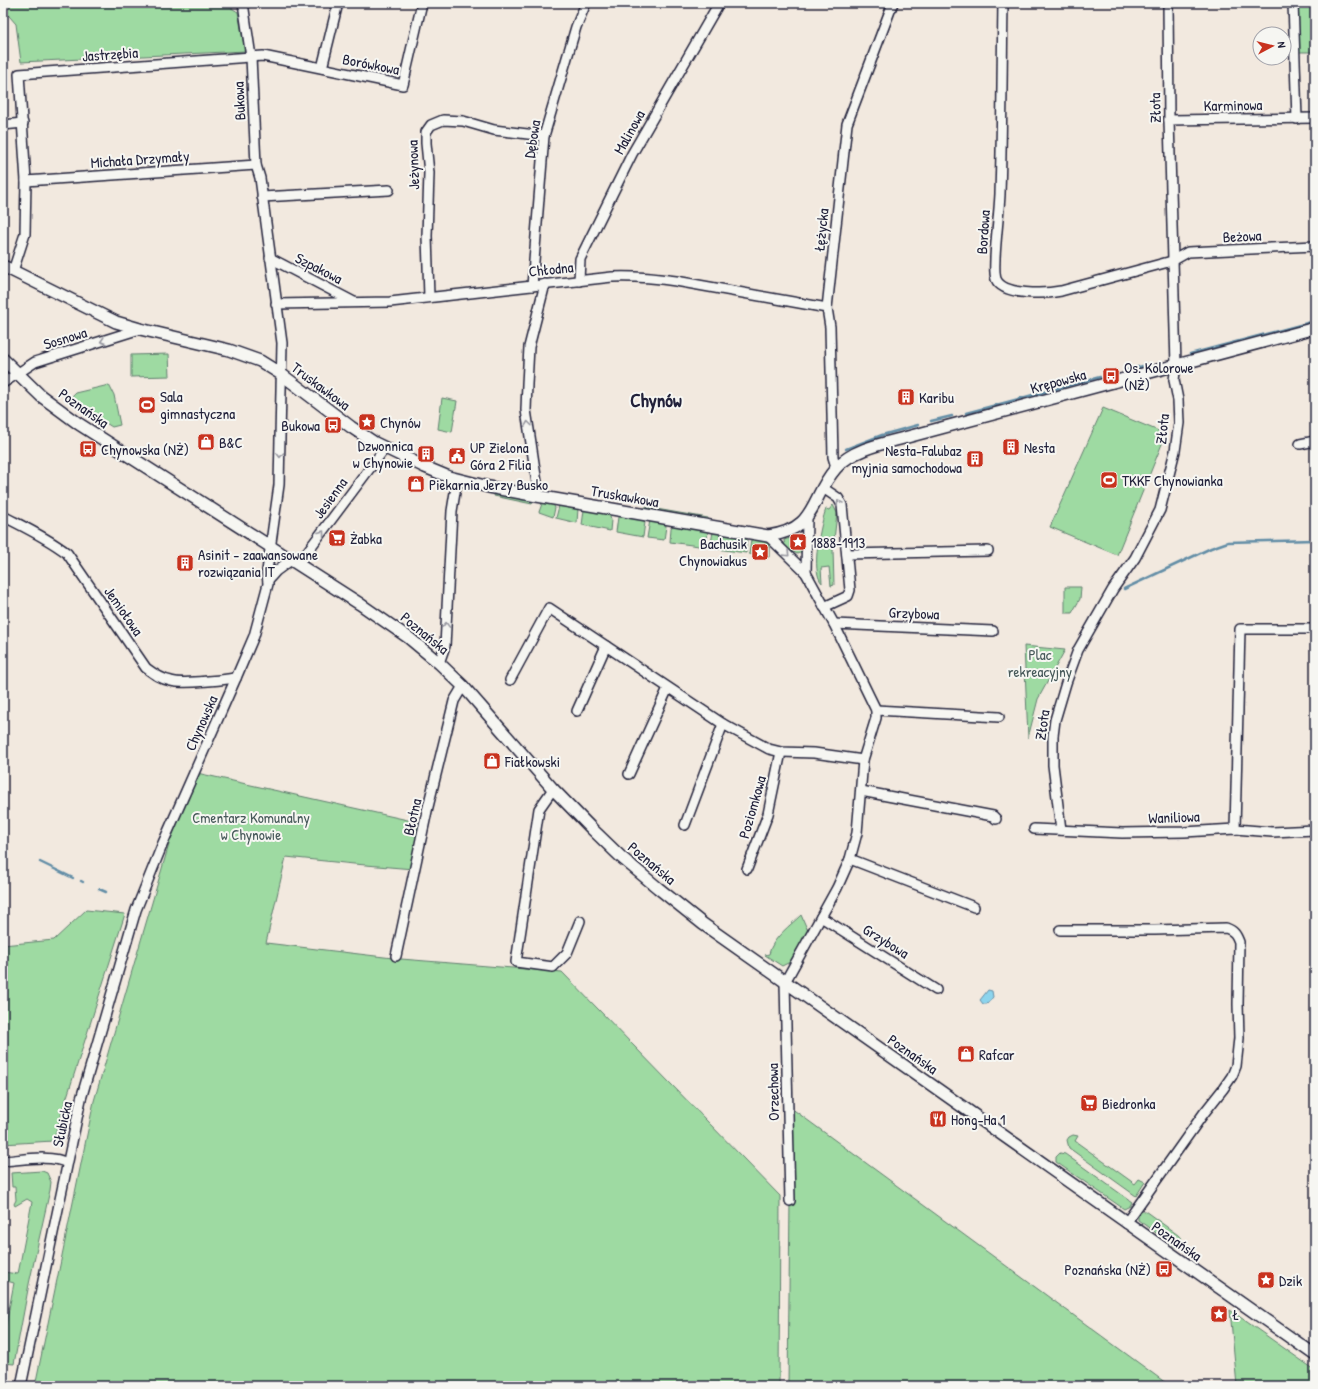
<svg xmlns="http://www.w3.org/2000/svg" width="1318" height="1389" viewBox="0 0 1318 1389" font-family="'Patrick Hand',sans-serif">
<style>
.green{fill:#9edaa2;stroke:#607e6e}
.water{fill:#8cd4ed;stroke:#628da6}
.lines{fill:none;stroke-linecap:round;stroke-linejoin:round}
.stream{stroke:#628da6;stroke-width:2.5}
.minor-casing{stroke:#22223b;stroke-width:12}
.tertiary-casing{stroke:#22223b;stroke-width:14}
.minor{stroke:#f6f6f2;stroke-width:9}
.tertiary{stroke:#f6f6f2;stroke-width:11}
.oneway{stroke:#9797a0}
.labels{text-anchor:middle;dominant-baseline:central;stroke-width:4;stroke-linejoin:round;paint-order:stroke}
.street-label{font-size:15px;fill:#22223b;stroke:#f6f6f2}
.poi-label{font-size:15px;fill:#22223b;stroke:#f6f6f2;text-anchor:start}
.park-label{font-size:15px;fill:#47595a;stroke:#f6f6f2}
.district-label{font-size:19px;font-weight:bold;fill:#22223b;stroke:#f6f6f2}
</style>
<rect width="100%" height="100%" fill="#f2e9df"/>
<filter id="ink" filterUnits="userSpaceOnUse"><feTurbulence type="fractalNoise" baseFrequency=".025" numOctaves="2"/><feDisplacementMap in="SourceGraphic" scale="8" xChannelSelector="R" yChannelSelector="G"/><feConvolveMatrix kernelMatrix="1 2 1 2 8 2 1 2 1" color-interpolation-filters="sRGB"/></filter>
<g filter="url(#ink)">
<g class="green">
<polygon points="3,3 223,3 238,12 245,51 21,62 16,24 3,9"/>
<polygon points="1299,3 1315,3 1315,52 1296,52 1296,35"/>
<polygon points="169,354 170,376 131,377 131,355"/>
<polygon points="109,385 114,395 120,425 112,427 69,399 75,393"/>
<polygon points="442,398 457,401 452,432 438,429"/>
<polygon points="1103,408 1166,434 1117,555 1050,527"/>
<polygon points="495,493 534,500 532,504 494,496"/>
<polygon points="543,501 553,504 555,508 553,517 539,512"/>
<polygon points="562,505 578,508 577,523 556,518 559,506"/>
<path d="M833 505 837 513 833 549 834 585 831 586 829 567 821 568 822 583C810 571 821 523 826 509L829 510Z"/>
<polygon points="645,507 708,518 708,519 705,521 644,511"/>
<polygon points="588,509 609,514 611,520 610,531 582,525 584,510"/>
<polygon points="621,515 643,519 645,522 643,537 616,532 618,517"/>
<polygon points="650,520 665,523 666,526 664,540 647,538"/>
<polygon points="673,525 708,531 706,547 670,542 671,528"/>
<polygon points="713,532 747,538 746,553 710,548"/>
<polygon points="800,535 803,536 802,552 797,554 785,547 784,540"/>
<polygon points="752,539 761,540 769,544 769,557 749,554 751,540"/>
<polygon points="1065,587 1081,587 1080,599 1072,613 1065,613"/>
<polygon points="1024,646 1065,650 1038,699 1028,738"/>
<polygon points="197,773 421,823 413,869 354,864 286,857 266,943 401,959 562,972 780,1196 779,1386 35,1386 94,1101 170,841"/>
<polygon points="86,910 125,914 53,1141 3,1144 3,945 54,940"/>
<path d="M801 915 808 931 790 962 782 966 765 955 769 954C772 938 791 925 801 915Z"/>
<polygon points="791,1108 1170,1386 788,1386"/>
<polygon points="1073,1135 1078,1136 1075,1141 1135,1184 1139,1179 1145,1182 1136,1196 1069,1148 1067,1140 1069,1137"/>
<polygon points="1060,1153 1065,1154 1132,1202 1130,1206 1124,1209 1056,1162 1056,1157"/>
<polygon points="42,1171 47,1173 51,1182 50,1190 29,1284 14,1364 3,1363 3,1340 14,1283 3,1280 3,1272 18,1274 32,1202 27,1199 15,1206 14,1204 16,1200 15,1187 12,1187 11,1173"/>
<path d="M1142 1211H1145L1178 1235C1181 1238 1184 1241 1181 1246L1176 1247 1138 1220V1216Z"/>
<polygon points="1230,1310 1315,1370 1315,1386 1237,1386"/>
</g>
<polygon class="water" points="988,990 992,991 993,997 987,1004 983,1004 980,1000"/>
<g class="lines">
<g class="stream">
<polyline points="1190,354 1315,321"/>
<polyline points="1127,370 1151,364"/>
<polyline points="966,413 1100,377"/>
<polyline points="931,421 952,416"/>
<polyline points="846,449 882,435 918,425"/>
<polyline points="1124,589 1211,548 1228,542 1315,540"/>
<polyline points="40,862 73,878"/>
<polyline points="81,881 83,882"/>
<polyline points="99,889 106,892"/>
</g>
<defs>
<g id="minor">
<path d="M1003 3C1002 67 1002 130 1000 194 999 215 996 236 995 258 995 264 994 272 996 279 1003 296 1046 294 1061 291L1172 261 1188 252 1315 246"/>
<polyline points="1293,3 1297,119"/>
<polyline points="322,68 338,3"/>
<polyline points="1169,120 1315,118"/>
<polyline points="3,125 23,123"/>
<polyline points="26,181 256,165"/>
<polyline points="262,197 389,190"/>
<polyline points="270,258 354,302"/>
<polyline points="13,271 25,234 26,181 19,74 263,56 403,85 422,3"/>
<polyline points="579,281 580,259 632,154 719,3"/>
<polyline points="532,286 544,136 576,27 586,3"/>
<polyline points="429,297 427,236 429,173 426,143 426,132 431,125 443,120 463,121 494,130 544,136"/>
<path d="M276 304 390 302 612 277C634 276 655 278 676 281L827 308"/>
<polyline points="3,383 35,362 140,329"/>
<polyline points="1300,444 1315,441"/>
<polyline points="836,467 833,457 830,327 827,308 847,124 893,3"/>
<polyline points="823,488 838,498 842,505 850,590 848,596 824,607"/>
<polyline points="539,496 526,410 527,384 529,347 545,284"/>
<path d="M3 516C26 528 46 537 67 553L146 668C154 674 161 679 171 681 185 685 220 680 236 678"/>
<polyline points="768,536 806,573 834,624 876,710 876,718 863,760 857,833 850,859 837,888 785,982 790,1201"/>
<polyline points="847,554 988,551"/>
<polyline points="298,564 385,448"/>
<polyline points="806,573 807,517"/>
<polyline points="268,580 276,571 291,560"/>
<polyline points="834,624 993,631"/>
<polyline points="439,663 445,646 452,511 457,480"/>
<polyline points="510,680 549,608 723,724 769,749 781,752 814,753 863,760"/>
<polyline points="876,710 999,717"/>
<polyline points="577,711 606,646"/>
<polyline points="629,774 668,688"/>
<polyline points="553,789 539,809 516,962 553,967 567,953 580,921"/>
<polyline points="861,791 993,816 996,819"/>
<polyline points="685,825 723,724"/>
<polyline points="1034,829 1122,833 1184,832 1235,829 1272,832 1315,830"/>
<polyline points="1235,829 1240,629 1315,629"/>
<polyline points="1061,830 1053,765 1053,736 1055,720 1066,683 1078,650 1113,589 1135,558 1160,510 1175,451 1179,423 1178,400 1174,380 1176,365 1169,120 1168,3"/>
<polyline points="850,859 974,907"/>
<polyline points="747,869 768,814 781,752"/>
<polyline points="821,917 936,990"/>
<path d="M1060 930H1155L1226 928C1234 931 1236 934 1239 942L1238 1004 1239 1038 1236 1066 1232 1076 1223 1089 1204 1113 1126 1223"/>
<polyline points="396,956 427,811 454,701 463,686"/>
<path d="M3 1161C21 1160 52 1154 67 1163"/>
<polyline points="21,1386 81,1099 136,910 163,843 236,678 254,636 268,584 267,571 279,485 282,343 260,178 256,165 251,57 243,3"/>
</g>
<g id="tertiary">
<path d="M3 266 116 322 140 329 229 350 260 361 281 374 351 427 375 443 425 467 449 477 489 487 537 496 768 536C818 529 809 499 836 468 850 451 880 444 900 439L1315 328"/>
<polyline points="3,359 41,396 79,424 360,604 409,638 439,663 463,686 553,789 592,829 621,857 658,888 703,924 1315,1355"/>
</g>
</defs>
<use href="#minor" class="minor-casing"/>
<use href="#tertiary" class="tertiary-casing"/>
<use href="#minor" class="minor"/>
<use href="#tertiary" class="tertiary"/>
</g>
<defs><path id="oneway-chevron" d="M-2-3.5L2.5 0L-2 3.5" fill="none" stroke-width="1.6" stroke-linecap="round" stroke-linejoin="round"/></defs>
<g class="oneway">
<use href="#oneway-chevron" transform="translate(103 341) rotate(163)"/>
<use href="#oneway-chevron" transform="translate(528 424) rotate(-97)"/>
<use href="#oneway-chevron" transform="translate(280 455) rotate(91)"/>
<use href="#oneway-chevron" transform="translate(839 503) rotate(-120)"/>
<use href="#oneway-chevron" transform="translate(322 533) rotate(-53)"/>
<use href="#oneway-chevron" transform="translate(787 554) rotate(44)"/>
<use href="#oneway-chevron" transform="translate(446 625) rotate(-88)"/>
</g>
</g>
<defs>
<symbol id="bus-square" viewBox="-11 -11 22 22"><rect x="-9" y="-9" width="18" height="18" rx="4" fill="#c8321e" stroke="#f6f6f2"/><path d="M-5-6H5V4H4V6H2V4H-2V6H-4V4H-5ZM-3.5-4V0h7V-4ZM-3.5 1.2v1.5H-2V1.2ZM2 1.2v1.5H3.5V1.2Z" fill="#fff"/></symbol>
<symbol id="building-square" viewBox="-11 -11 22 22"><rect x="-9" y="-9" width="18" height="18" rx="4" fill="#c8321e" stroke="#f6f6f2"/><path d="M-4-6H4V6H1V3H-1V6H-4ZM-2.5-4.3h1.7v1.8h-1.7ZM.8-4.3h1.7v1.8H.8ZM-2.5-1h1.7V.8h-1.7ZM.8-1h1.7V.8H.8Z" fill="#fff"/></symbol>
<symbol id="stadium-square" viewBox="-11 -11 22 22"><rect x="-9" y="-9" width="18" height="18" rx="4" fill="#c8321e" stroke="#f6f6f2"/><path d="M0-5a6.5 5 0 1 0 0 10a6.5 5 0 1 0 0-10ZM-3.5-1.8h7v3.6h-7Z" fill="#fff"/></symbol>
<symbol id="sight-square" viewBox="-11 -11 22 22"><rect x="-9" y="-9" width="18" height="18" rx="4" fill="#c8321e" stroke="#f6f6f2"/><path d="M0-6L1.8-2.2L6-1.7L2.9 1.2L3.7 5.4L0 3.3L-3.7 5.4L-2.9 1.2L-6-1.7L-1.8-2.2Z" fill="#fff"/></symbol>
<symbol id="shop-square" viewBox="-11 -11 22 22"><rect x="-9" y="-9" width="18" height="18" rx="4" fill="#c8321e" stroke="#f6f6f2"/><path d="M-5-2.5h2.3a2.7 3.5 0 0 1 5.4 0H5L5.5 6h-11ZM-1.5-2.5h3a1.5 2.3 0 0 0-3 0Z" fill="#fff"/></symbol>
<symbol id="civic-square" viewBox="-11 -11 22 22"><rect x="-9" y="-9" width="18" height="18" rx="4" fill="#c8321e" stroke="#f6f6f2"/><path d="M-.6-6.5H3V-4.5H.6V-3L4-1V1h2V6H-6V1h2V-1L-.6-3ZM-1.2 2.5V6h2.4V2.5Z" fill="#fff"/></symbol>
<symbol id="supermarket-square" viewBox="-11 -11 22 22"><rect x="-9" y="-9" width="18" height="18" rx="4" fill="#c8321e" stroke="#f6f6f2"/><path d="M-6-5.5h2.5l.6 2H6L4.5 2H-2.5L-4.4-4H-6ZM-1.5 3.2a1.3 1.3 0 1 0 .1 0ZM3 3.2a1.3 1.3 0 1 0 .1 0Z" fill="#fff"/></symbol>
<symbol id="restaurant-square" viewBox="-11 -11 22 22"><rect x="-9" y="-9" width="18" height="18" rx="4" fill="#c8321e" stroke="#f6f6f2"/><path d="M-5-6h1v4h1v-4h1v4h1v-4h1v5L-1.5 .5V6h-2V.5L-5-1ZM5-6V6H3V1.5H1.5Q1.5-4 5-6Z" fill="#fff"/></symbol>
</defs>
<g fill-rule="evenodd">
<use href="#bus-square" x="1101" y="366" width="20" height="20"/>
<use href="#building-square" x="896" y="387" width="20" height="20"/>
<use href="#stadium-square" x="137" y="395" width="20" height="20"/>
<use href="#sight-square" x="357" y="412" width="20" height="20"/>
<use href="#bus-square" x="323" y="415" width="20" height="20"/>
<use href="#shop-square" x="196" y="432" width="20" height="20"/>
<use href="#building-square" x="1001" y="437" width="20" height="20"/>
<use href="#bus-square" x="78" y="439" width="20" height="20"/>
<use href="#building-square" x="416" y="444" width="20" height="20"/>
<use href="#civic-square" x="447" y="446" width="20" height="20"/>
<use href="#building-square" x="965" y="449" width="20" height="20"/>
<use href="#stadium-square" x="1099" y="470" width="20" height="20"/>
<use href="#shop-square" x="406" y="474" width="20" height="20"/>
<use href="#supermarket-square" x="327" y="528" width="20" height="20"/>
<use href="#sight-square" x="788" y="532" width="20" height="20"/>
<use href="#sight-square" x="750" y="542" width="20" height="20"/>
<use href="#building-square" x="175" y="553" width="20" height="20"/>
<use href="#shop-square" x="482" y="751" width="20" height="20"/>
<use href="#shop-square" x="956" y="1044" width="20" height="20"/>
<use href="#supermarket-square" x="1079" y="1093" width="20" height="20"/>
<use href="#restaurant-square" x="928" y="1109" width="20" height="20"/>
<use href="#bus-square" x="1154" y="1259" width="20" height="20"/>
<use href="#sight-square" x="1256" y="1270" width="20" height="20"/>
<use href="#sight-square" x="1209" y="1304" width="20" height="20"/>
</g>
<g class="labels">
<g class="street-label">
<text transform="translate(110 54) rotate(-4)">Jastrzębia</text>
<text transform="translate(371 64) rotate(11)">Borówkowa</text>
<text transform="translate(239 101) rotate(-93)">Bukowa</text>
<text transform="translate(1233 105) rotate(-1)">Karminowa</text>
<text transform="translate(1155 108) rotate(-91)">Złota</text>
<text transform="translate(629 132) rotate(-61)">Malinowa</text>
<text transform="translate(532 139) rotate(-81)">Dębowa</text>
<text transform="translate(140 159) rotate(-4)">Michała Drzymały</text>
<text transform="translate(413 165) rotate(-92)">Jeżynowa</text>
<text transform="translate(821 230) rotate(-84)">Łężycka</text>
<text transform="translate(983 232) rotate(-86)">Bordowa</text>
<text transform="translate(1242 236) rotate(-3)">Beżowa</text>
<text transform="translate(319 268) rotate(27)">Szpakowa</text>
<text transform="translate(551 269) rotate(-6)">Chłodna</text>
<text transform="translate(65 338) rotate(-17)">Sosnowa</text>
<text transform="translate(1058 381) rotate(-15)">Krępowska</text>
<text transform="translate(321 386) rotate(37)">Truskawkowa</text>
<text transform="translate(84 408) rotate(35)">Poznańska</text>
<text transform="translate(1162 429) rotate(-84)">Złota</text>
<text transform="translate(625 496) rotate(10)">Truskawkowa</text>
<text transform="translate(330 498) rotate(-54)">Jesienna</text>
<text transform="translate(124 611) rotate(55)">Jemiołowa</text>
<text transform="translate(914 613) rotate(2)">Grzybowa</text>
<text transform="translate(425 633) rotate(39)">Poznańska</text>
<text transform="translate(201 723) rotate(-66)">Chynowska</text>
<text transform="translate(1042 725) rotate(-82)">Złota</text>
<text transform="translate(752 807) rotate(-74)">Poziomkowa</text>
<text transform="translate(412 817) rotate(-77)">Błotna</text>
<text transform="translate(1174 817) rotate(-2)">Waniliowa</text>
<text transform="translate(652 863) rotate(40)">Poznańska</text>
<text transform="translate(886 941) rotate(32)">Grzybowa</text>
<text transform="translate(913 1054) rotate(35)">Poznańska</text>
<text transform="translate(773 1092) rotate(-91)">Orzechowa</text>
<text transform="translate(62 1124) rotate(-78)">Słubicka</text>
<text transform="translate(1177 1241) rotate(35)">Poznańska</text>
</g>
<g class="poi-label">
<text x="1124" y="367">Os. Kolorowe<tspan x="1124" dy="17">(NŻ)</tspan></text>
<text x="160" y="396">Sala<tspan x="160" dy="17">gimnastyczna</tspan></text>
<text x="919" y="397">Karibu</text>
<text x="380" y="422">Chynów</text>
<text x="320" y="425" text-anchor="end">Bukowa</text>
<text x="219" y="442">B&amp;C</text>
<text x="413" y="445" text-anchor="end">Dzwonnica<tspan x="413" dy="17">w Chynowie</tspan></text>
<text x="470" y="447">UP Zielona<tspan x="470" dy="17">Góra 2 Filia</tspan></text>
<text x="1024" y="447">Nesta</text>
<text x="101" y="449">Chynowska (NŻ)</text>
<text x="962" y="450" text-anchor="end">Nesta-Falubaz<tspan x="962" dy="17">myjnia samochodowa</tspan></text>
<text x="1122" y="480">TKKF Chynowianka</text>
<text x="429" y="484">Piekarnia Jerzy Busko</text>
<text x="350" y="538">Żabka</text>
<text x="811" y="542">1888-1913</text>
<text x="747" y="543" text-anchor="end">Bachusik<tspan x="747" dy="17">Chynowiakus</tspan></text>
<text x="198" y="554">Asinit - zaawansowane<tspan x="198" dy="17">rozwiązania IT</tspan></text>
<text x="505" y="761">Fiałkowski</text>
<text x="979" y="1054">Rafcar</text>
<text x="1102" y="1103">Biedronka</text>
<text x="951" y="1119">Hong-Ha 1</text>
<text x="1151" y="1269" text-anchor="end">Poznańska (NŻ)</text>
<text x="1279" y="1280">Dzik</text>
<text x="1232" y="1314">Ł</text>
</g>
<g class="park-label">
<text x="1040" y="654">Plac<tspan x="1040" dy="17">rekreacyjny</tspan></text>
<text x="251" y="817">Cmentarz Komunalny<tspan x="251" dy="17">w Chynowie</tspan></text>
</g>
<g class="district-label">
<text x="656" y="400">Chynów</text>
</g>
</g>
<rect width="1318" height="1389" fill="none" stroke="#f6f6f2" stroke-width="16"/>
<rect x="8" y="8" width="1302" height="1373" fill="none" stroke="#22223b" stroke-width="1.5" filter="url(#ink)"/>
<g transform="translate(1272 46) rotate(83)"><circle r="19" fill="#f6f6f2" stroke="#a1a1a9"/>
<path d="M0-3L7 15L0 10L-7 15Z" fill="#c8321e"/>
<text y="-6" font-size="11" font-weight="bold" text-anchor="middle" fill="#22223b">N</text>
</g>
</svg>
